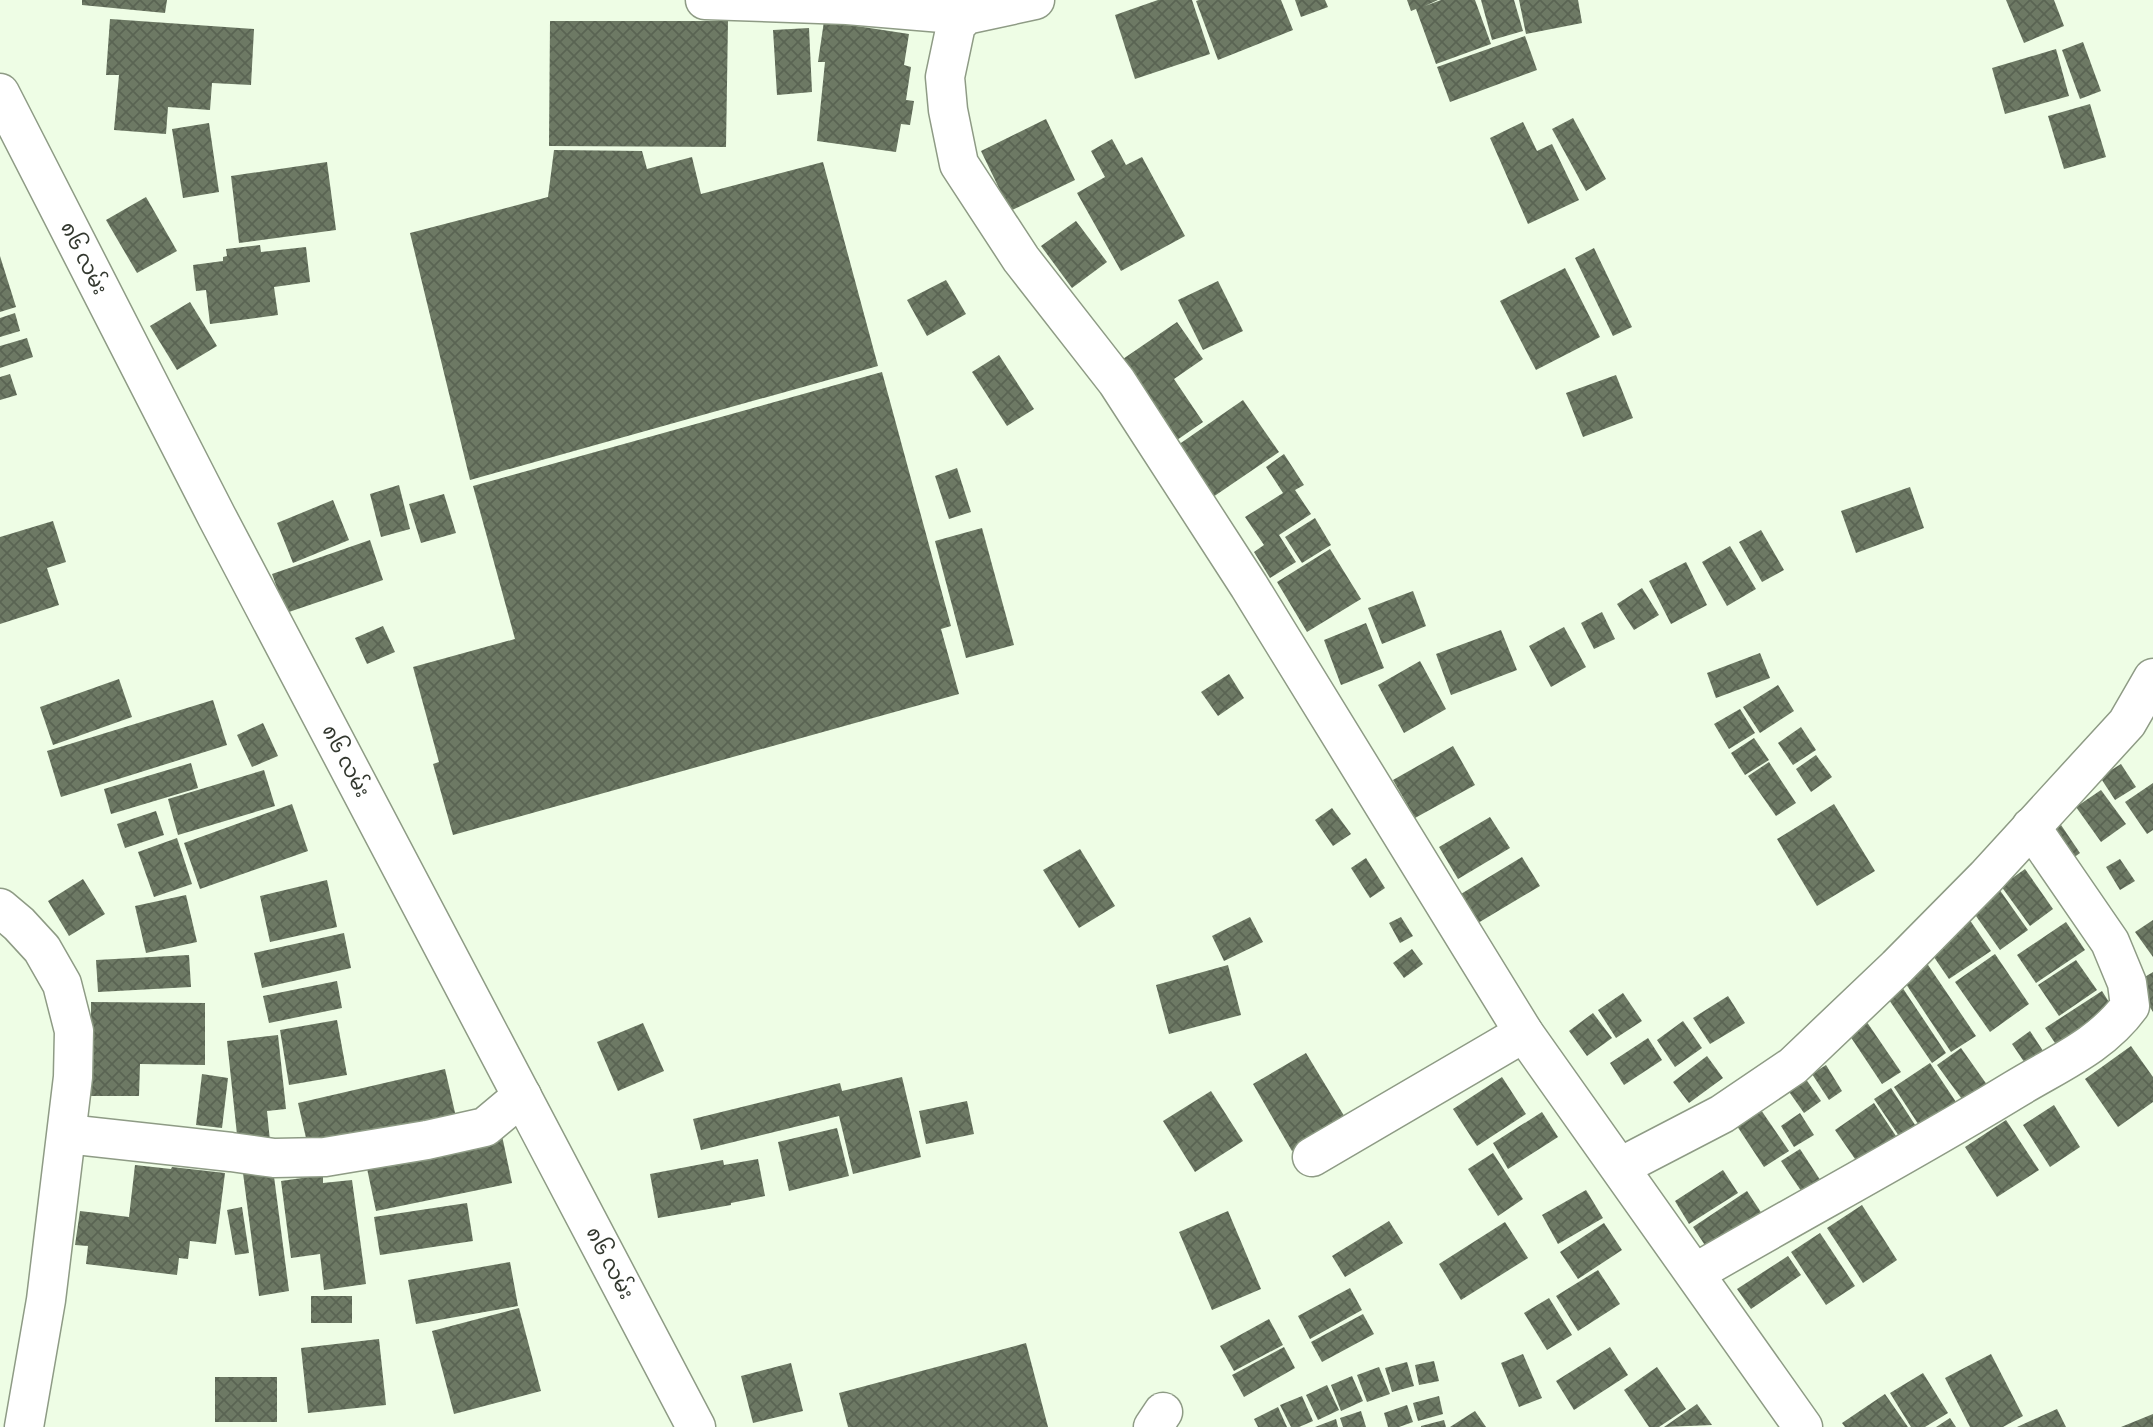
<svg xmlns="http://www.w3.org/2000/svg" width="2153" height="1427" viewBox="0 0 2153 1427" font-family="Signika,'Noto Sans Myanmar',sans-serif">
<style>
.building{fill:url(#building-cross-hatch)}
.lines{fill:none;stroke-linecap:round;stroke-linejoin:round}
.minor-casing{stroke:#8e9b85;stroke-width:41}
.minor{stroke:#fff;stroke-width:38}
.labels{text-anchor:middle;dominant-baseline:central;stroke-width:7;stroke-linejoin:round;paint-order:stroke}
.street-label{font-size:21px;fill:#33382f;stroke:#fff}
</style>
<defs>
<pattern id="building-cross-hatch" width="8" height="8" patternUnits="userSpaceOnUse" patternTransform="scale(1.75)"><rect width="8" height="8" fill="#6d7964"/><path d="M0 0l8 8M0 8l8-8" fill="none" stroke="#5a6453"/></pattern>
</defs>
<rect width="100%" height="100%" fill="#eefde5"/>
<g class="building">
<polygon points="82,0 167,0 165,13 82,5"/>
<polygon points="1158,0 1192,0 1210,54 1135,79 1115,15"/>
<polygon points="1199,0 1281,0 1293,30 1218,60 1196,1"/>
<polygon points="1295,0 1325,0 1328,7 1301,17"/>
<polygon points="1407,0 1438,0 1425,6 1441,0 1475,0 1491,44 1436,64 1416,9 1411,11"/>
<polygon points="1481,0 1514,0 1523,31 1492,40"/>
<polygon points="1519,0 1578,0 1582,23 1526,34"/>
<polygon points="2006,0 2054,0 2064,26 2024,43"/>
<polygon points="110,19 254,29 251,85 212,83 210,110 168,107 166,134 114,130 119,75 106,75"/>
<polygon points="550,21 728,21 726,147 549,146"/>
<polygon points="824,21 909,34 904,65 911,67 906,100 914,101 910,125 901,124 896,152 817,141 825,62 818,62"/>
<polygon points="809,28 812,92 777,95 773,30"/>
<polygon points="1525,36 1537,70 1450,102 1437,67"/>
<polygon points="2083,42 2101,91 2080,99 2062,50"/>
<polygon points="2056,49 2069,96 2005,114 1992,68"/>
<polygon points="2090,104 2106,157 2064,169 2048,116"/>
<polygon points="1573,118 1606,179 1586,191 1552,129"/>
<polygon points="1046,119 1075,180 1010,211 981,151"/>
<polygon points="1523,122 1537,151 1552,144 1579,200 1528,224 1490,138"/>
<polygon points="209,123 219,192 183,198 172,129"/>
<polygon points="1112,139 1126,165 1142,157 1185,236 1121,271 1077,193 1105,177 1091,151"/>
<polygon points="554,150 642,151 647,169 692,157 701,194 823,162 878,366 470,480 410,233 548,197"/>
<polygon points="327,162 336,230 239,243 231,176"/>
<polygon points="146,197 177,251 137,273 106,220"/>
<polygon points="1076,221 1107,262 1072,288 1041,246"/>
<polygon points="260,245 261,252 306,247 310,282 274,287 278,315 210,324 206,290 196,291 193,265 223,261 223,257 227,256 226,249"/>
<polygon points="1594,248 1632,327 1613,336 1575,258"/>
<polygon points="0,256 16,307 0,312"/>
<polygon points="1565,268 1600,337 1536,370 1500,301"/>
<polygon points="946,280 966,314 927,336 907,300"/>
<polygon points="1218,281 1243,331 1203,350 1178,300"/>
<polygon points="190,302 217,346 177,370 150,326"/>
<polygon points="15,313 20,331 0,337 0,318"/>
<polygon points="1177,322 1203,359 1174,379 1203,422 1177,440 1120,361"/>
<polygon points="27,338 33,357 0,368 0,346"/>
<polygon points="999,355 1034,409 1007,426 972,372"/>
<polygon points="882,372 951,626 941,629 959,694 453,835 433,764 439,762 413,667 515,639 473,486"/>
<polygon points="10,374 17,395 0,400 0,377"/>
<polygon points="1616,375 1633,418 1583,437 1566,393"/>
<polygon points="1243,400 1279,452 1213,497 1178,445"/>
<polygon points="1284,454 1304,485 1295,490 1311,514 1279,535 1296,562 1270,578 1254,552 1264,545 1245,517 1283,493 1266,467"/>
<polygon points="957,468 971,512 949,519 935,476"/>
<polygon points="399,485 410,529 381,537 370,494"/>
<polygon points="1910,487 1924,528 1856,553 1841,511"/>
<polygon points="444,494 456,533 421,543 409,504"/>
<polygon points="333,500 349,540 293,563 277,523"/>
<polygon points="1315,518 1331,545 1302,563 1285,537"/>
<polygon points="53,521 66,562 47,568 59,605 0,624 0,537"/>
<polygon points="982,528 1014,645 966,658 935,541"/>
<polygon points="1761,530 1784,570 1762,582 1739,542"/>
<polygon points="370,540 383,580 286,613 272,574"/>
<polygon points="1730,546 1756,589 1727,606 1702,562"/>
<polygon points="1330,549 1361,599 1307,632 1277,582"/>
<polygon points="1686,562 1707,605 1671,624 1649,581"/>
<polygon points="1642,588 1659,615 1634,630 1617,604"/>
<polygon points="1413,591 1426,626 1382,644 1368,608"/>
<polygon points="1602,612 1615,639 1594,649 1581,623"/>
<polygon points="1366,623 1384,668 1341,685 1324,640"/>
<polygon points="383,626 395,652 367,664 355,638"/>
<polygon points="1564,627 1586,667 1551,687 1529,646"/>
<polygon points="1501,630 1517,670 1451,695 1436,654"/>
<polygon points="1760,653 1770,678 1716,698 1707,673"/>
<polygon points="1420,661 1446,709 1404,733 1378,685"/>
<polygon points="1229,674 1244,698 1218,716 1201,692"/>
<polygon points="119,679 132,717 53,745 40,707"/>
<polygon points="1778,685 1794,711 1760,733 1743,707"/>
<polygon points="213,700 227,745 61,797 47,751"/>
<polygon points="1740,709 1755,733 1729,749 1714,724"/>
<polygon points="263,723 278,756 252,767 237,735"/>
<polygon points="1801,727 1816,750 1793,765 1778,743"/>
<polygon points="1754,738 1769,760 1745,775 1731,753"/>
<polygon points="1453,746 1475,785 1415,818 1393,780"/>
<polygon points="1816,755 1832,777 1811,792 1796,769"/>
<polygon points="1769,762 1796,803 1776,816 1748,776"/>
<polygon points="191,763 198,788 111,814 104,789"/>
<polygon points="2121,764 2136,787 2115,800 2100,777"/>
<polygon points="264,770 275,806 178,835 168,799"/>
<polygon points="2153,783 2153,830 2147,834 2125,802"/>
<polygon points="2101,790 2126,824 2101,842 2076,807"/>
<polygon points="292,804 308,851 200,889 184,843"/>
<polygon points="1834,804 1875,871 1817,906 1777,839"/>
<polygon points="1332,808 1351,834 1333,846 1315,820"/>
<polygon points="156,811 164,835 125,848 117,824"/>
<polygon points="1490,817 1510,848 1458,879 1439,847"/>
<polygon points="2059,822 2080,853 2062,866 2040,835"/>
<polygon points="177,838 192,884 154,897 138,852"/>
<polygon points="1080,849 1115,906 1079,928 1043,870"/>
<polygon points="1522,857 1540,886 1473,926 1456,897"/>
<polygon points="1366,858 1385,888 1370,898 1351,868"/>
<polygon points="2120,859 2135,881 2120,890 2106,867"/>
<polygon points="2025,869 2053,909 2030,926 2001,886"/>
<polygon points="83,879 105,914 69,936 48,901"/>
<polygon points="327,880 337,927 270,942 260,896"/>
<polygon points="1999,889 2028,930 2000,950 1971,909"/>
<polygon points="186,895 197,942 146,953 135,906"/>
<polygon points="1967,916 1991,951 1949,979 1925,944"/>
<polygon points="1250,917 1263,942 1224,961 1212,936"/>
<polygon points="1401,917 1413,936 1400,943 1389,923"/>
<polygon points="2153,920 2153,957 2135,932"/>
<polygon points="2066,922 2085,950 2036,983 2017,955"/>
<polygon points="344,933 351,968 262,988 254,953"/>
<polygon points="1412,949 1423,964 1404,978 1393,963"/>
<polygon points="1995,954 2029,1004 1990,1032 1955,982"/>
<polygon points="189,955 191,987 98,992 96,960"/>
<polygon points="1924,959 1976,1036 1951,1052 1900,975"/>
<polygon points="2076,960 2097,990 2059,1016 2038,985"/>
<polygon points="1228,965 1241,1015 1169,1034 1156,985"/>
<polygon points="2153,972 2153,1012 2135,983"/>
<polygon points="337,981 342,1008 269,1023 263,996"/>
<polygon points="1900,984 1946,1053 1932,1063 1885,994"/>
<polygon points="2102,991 2117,1015 2061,1052 2045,1028"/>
<polygon points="1623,993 1642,1021 1616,1038 1598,1010"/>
<polygon points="1728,996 1745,1023 1710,1044 1693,1018"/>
<polygon points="91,1002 205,1003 205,1065 140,1064 139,1096 83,1096 91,1062"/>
<polygon points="1860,1012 1901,1072 1882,1084 1842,1024"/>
<polygon points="1593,1013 1612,1038 1587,1056 1569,1031"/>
<polygon points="337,1020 347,1075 289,1085 280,1030"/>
<polygon points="1683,1021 1702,1048 1675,1067 1657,1040"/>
<polygon points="643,1023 664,1071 618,1091 597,1042"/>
<polygon points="2030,1031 2047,1057 2029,1069 2012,1044"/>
<polygon points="278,1035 286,1109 267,1111 270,1141 238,1144 227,1041"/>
<polygon points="1648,1038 1662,1060 1624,1085 1610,1063"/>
<polygon points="2131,1046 2153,1077 2153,1102 2118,1127 2085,1079"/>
<polygon points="1961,1048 1990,1089 1967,1106 1937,1065"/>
<polygon points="1306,1053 1346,1119 1292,1151 1253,1084"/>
<polygon points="1707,1056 1723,1078 1689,1103 1673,1082"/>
<polygon points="1930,1063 1960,1108 1924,1133 1894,1087"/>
<polygon points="1826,1065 1842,1091 1829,1100 1812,1074"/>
<polygon points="445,1069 456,1117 309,1151 298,1103"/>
<polygon points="202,1074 228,1078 222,1128 196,1125"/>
<polygon points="1803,1075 1821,1101 1804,1113 1785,1086"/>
<polygon points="902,1077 921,1157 853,1174 839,1116 701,1150 693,1119 840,1083 842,1091"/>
<polygon points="1502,1077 1526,1114 1477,1146 1453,1109"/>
<polygon points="1891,1088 1921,1134 1905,1145 1874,1099"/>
<polygon points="1211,1091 1243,1141 1195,1172 1163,1121"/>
<polygon points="967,1101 974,1134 926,1144 919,1111"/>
<polygon points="1874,1103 1900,1142 1862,1169 1835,1130"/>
<polygon points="2054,1105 2080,1147 2050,1167 2023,1125"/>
<polygon points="1759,1107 1789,1151 1764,1167 1735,1123"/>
<polygon points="1542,1112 1558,1137 1508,1169 1493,1143"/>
<polygon points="1800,1113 1814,1135 1794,1147 1781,1126"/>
<polygon points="2006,1120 2039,1170 1997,1197 1965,1147"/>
<polygon points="837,1128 849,1176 789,1191 778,1142"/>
<polygon points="501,1131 512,1183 376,1211 365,1159"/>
<polygon points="1800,1149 1828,1192 1810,1204 1781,1161"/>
<polygon points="1493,1153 1523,1199 1498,1216 1468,1169"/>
<polygon points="758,1159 765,1196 731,1203 731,1205 658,1218 650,1174 723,1160 724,1165"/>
<polygon points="135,1165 171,1169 172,1167 225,1173 216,1244 190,1241 188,1259 179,1258 177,1275 86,1264 88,1246 75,1245 80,1211 129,1217"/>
<polygon points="273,1169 289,1291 259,1296 243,1173"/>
<polygon points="1723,1170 1738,1193 1689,1224 1675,1201"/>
<polygon points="323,1175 323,1183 352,1180 366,1284 324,1290 320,1254 291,1258 281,1181"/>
<polygon points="1586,1190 1603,1218 1558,1244 1542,1215"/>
<polygon points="1747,1191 1768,1223 1714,1259 1693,1227"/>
<polygon points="467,1203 473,1241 380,1255 374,1217"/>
<polygon points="1862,1205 1897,1260 1863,1283 1827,1228"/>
<polygon points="242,1207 249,1253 235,1255 227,1210"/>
<polygon points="1228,1211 1261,1289 1212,1310 1179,1232"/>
<polygon points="1389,1221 1403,1243 1345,1277 1332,1256"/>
<polygon points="1505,1222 1528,1258 1461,1300 1439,1264"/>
<polygon points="1604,1223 1622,1250 1578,1279 1560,1252"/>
<polygon points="1820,1233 1855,1286 1826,1305 1791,1252"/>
<polygon points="1788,1256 1801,1275 1751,1309 1737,1289"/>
<polygon points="510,1262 518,1306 416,1324 408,1280"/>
<polygon points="1598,1270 1620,1304 1578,1331 1556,1296"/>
<polygon points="1350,1288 1362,1310 1310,1339 1298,1316"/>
<rect x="311" y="1296" width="41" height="27"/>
<polygon points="1549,1298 1572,1335 1547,1350 1524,1313"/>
<polygon points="519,1308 541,1391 454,1414 432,1331"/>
<polygon points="1363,1314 1374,1334 1322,1362 1311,1342"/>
<polygon points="1269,1319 1283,1345 1234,1371 1220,1346"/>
<polygon points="379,1339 386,1405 308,1413 301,1348"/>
<polygon points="1026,1343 1048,1427 848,1427 839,1393"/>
<polygon points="1284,1347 1295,1368 1244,1397 1232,1375"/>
<polygon points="1610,1347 1628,1375 1574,1410 1556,1381"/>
<polygon points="1523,1354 1542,1398 1519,1407 1501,1363"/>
<polygon points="1991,1354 2023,1416 2003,1427 1970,1427 1945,1378"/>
<polygon points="1434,1361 1439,1381 1419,1385 1415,1365"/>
<polygon points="1407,1362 1414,1386 1392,1392 1385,1368"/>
<polygon points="791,1363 803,1411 753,1423 741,1376"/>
<polygon points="1379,1367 1390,1394 1367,1402 1357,1375"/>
<polygon points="1657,1367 1686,1409 1659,1427 1649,1427 1624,1390"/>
<polygon points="1923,1373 1948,1413 1925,1427 1911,1427 1890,1393"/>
<polygon points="1352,1376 1363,1401 1341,1411 1331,1385"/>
<rect x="215" y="1377" width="62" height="45"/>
<polygon points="1327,1385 1339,1410 1318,1420 1306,1395"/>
<polygon points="1885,1394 1908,1427 1845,1427 1842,1423"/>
<polygon points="1302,1396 1313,1421 1299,1427 1291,1427 1280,1405"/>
<polygon points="1439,1396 1443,1414 1418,1421 1413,1403"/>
<polygon points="1697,1404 1712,1425 1664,1427"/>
<polygon points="1407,1405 1413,1422 1399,1427 1388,1427 1384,1413"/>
<polygon points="1278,1407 1287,1427 1258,1427 1254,1419"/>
<polygon points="2057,1409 2066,1427 2017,1427"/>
<polygon points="1361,1411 1366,1427 1343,1427 1340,1418"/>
<polygon points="1475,1411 1486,1427 1450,1427"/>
<polygon points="2153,1414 2153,1427 2121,1427"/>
<polygon points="1950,1418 1956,1427 1936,1427"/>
<polygon points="1336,1419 1338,1427 1315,1427"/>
<polygon points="1444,1420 1446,1427 1421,1427 1421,1426"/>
</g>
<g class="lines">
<defs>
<g id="minor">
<polyline points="705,0 847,5 966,15 964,0"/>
<polyline points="1035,0 966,15 956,25 945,77 948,110 959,164 1021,259 1117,382 1249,586 1524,1033 1803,1427"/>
<polyline points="0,93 217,517 696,1427"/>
<polyline points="0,908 19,924 42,949 62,984 74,1031 73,1077 46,1300 24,1427"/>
<polyline points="67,1134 231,1152 274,1158 325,1157 427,1140 485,1127 522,1096"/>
<polyline points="1312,1157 1524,1033"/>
<polyline points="1620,1167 1722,1114 1793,1066 1897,967 1986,877 2127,723 2153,678"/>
<path d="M1695 1273C1801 1211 1909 1154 2014 1090 2056 1064 2100 1047 2130 1006L2127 983 2110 942 2031 827"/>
<polyline points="1153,1427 1163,1412"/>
</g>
</defs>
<use href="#minor" class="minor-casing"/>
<use href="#minor" class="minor"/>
</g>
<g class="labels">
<g class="street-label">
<text transform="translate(84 258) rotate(63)">၈၆ လမ်း</text>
<text transform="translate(346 761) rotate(62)">၈၆ လမ်း</text>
<text transform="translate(610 1263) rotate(62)">၈၆ လမ်း</text>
</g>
</g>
</svg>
